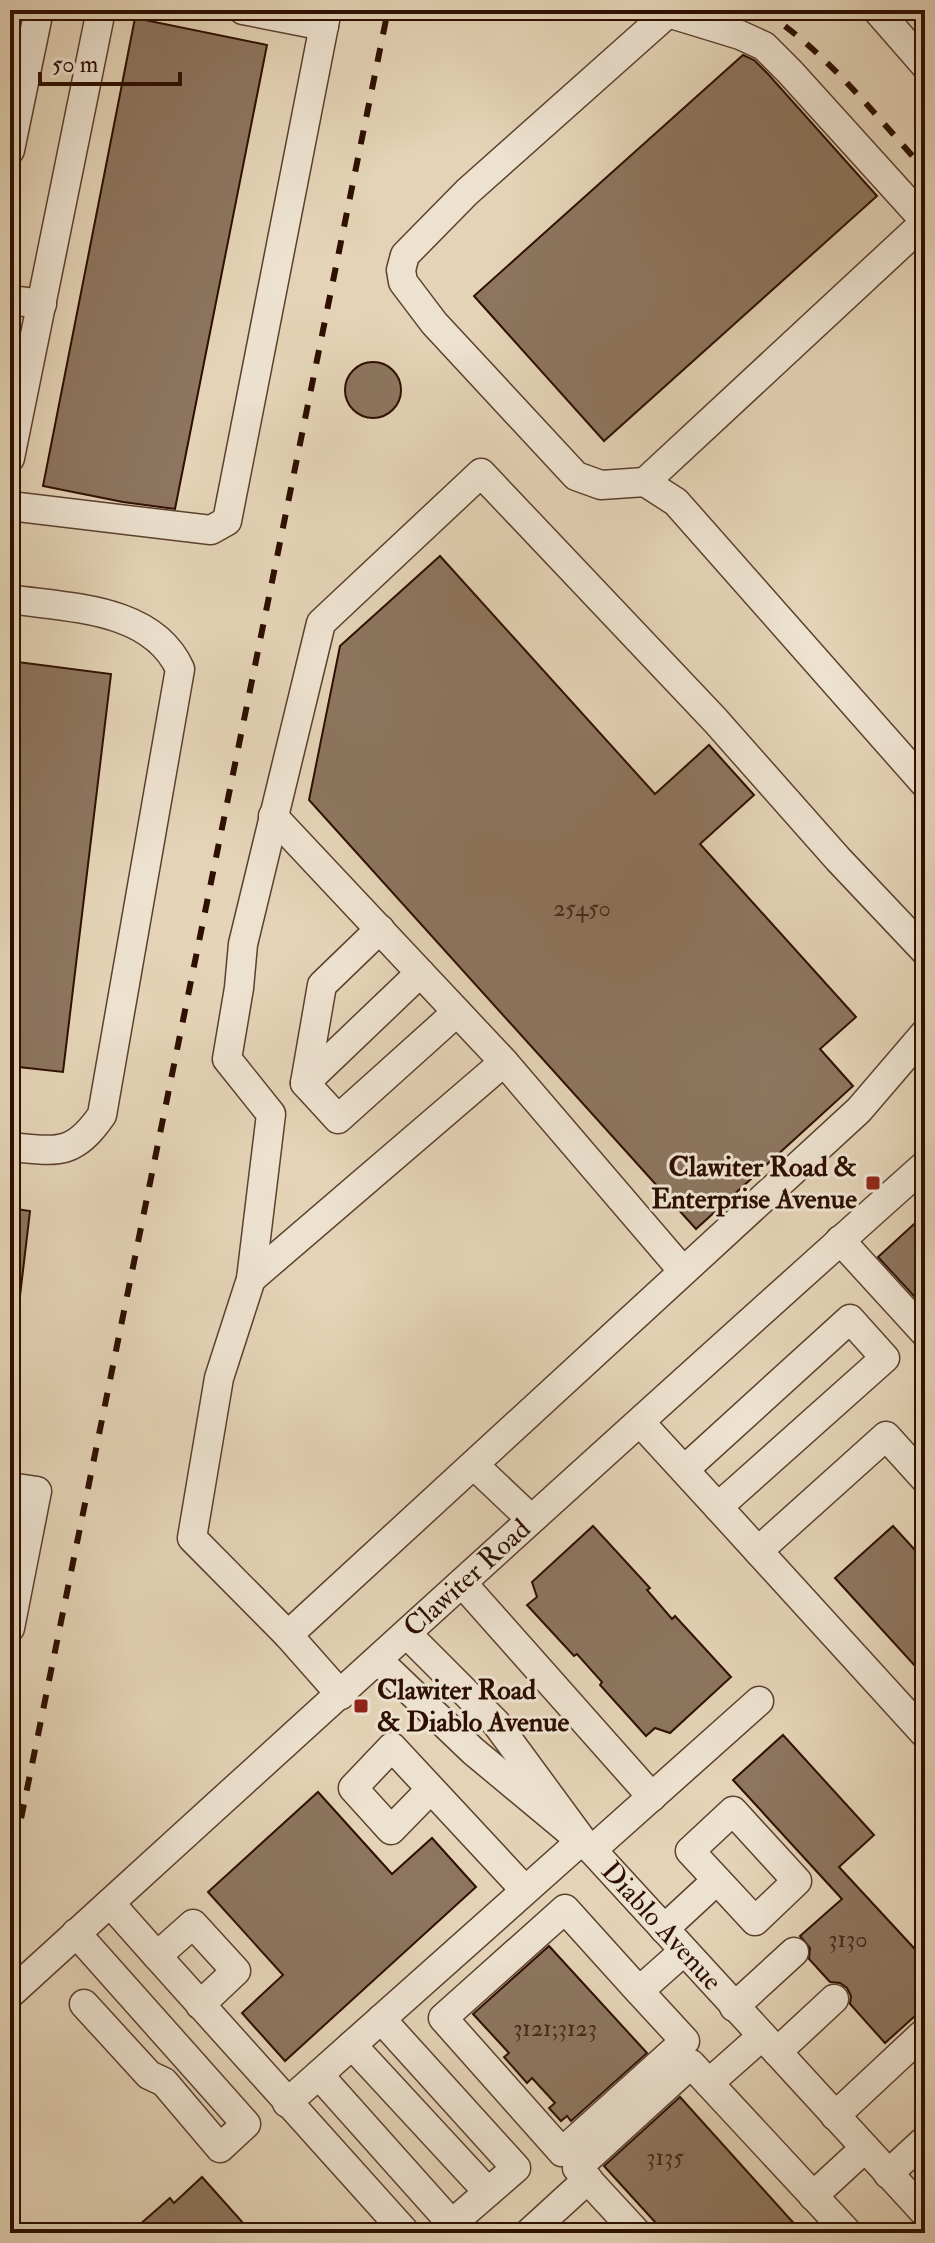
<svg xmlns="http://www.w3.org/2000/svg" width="935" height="2243" viewBox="0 0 935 2243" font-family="'IM FELL Double Pica',serif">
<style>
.building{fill:#8d755f;stroke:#2e0f01;stroke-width:2}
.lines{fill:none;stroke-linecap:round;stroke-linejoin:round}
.minor-casing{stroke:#5c402e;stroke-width:31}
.minor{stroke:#ede2d0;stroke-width:28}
.rail{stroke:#2e0f01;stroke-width:6;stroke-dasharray:14 14;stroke-linecap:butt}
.poi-dot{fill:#8f2418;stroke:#ede2d0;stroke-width:3}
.labels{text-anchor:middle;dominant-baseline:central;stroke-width:6;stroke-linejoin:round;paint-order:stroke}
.number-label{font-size:24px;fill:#462818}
.poi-label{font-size:28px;font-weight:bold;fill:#2e0f01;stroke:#ede2d0;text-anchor:end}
.street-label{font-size:28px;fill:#2e0f01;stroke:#ede2d0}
</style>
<rect width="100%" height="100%" fill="#e4d3b6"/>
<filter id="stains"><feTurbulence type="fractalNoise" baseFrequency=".0025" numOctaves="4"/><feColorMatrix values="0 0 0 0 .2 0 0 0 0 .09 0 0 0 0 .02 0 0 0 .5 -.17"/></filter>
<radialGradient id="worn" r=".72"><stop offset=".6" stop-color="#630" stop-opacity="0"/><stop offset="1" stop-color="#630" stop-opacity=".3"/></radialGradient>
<g class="building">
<polygon points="135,18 267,45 175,509 123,502 43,486"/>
<polygon points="743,55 754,60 768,74 877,196 604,441 474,296"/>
<circle cx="373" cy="390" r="28"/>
<polygon points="440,556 655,794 709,745 754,795 700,844 856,1017 820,1049 853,1086 696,1229 309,800 340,646"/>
<polygon points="10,661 111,674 63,1072 10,1066"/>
<polygon points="10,1208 30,1211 20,1296 10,1295"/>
<polygon points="925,1214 925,1308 878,1257"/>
<polygon points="593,1526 650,1588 647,1590 672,1619 675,1616 731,1677 670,1733 655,1728 646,1736 600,1685 602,1682 577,1654 574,1656 527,1605 537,1597 532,1582"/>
<polygon points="893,1526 925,1561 925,1677 835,1578"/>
<polygon points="783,1735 874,1835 839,1867 925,1960 925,2007 885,2043 850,2004 851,1996 847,1988 840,1983 830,1982 809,1959 810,1948 800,1936 842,1899 733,1780"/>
<polygon points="318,1792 392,1874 432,1838 476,1887 285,2061 242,2013 283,1975 208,1892"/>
<polygon points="549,1946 647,2053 571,2121 567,2116 561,2121 549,2108 555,2103 532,2078 527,2083 504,2057 509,2053 473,2014"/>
<polygon points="680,2097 789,2218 803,2233 665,2233 604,2166"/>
<polygon points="202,2177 252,2233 130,2233 170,2198 174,2203"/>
</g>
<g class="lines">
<defs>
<g id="minor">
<polyline points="243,10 324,26"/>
<polyline points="877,10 925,65"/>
<polyline points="10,150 39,10"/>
<polyline points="925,221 790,72 764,46 740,35 668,13 467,192 405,255 401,270 403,282 434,323 576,476 601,485 645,482 676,502 925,784"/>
<polyline points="10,300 42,304"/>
<polyline points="10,458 101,10"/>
<polyline points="645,482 925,222"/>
<polyline points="10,506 211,530 227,521 327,10"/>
<path d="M10 599C68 608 152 607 180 669L102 1115C73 1157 57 1151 10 1147"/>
<polyline points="273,816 504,1062 683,1271"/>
<polyline points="380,929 322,985 305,1083 338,1119 457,1012"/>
<polyline points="305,1083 420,973"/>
<polyline points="840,1240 925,1333"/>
<polyline points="251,1279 504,1062"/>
<polyline points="640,1422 718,1507 885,1358 850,1319 684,1470"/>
<polyline points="474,1465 531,1519"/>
<polyline points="10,1487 37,1491 10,1628"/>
<polyline points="718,1507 925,1734"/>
<polyline points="758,1551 886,1436 925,1479"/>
<polyline points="463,1584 652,1797"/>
<polyline points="288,1635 859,1110 925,1033"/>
<path id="s1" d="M379 1661 473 1751 592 1850 925 2213"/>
<polyline points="341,1695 288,1635 192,1538 219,1378 251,1279 271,1114 227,1059 239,988 243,944 321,623 481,473 715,720 838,859 925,951"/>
<polyline points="431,1789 391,1830 353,1788 392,1747 525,1890"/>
<polyline points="592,1850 759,1701"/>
<polyline points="110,1903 157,1956"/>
<polyline points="664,1929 717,1880 690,1851 733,1811 797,1881 755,1921 717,1880"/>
<polyline points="76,1933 246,2124 220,2148 164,2082 149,2075 84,2004"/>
<polyline points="639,1991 685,2041 562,2152 443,2018 565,1909 639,1991 684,1951"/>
<path id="s2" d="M10 1994C314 1717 618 1439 925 1165"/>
<polyline points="200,2005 236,1971 193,1924 157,1956 406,2233"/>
<polyline points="734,2007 794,1952"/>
<polyline points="381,2019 516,2168 441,2233"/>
<polyline points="352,2045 488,2192"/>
<polyline points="777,2052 834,1999"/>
<polyline points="319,2075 452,2224"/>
<polyline points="709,2083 762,2036"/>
<polyline points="287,2103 582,1840 496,1723 407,1634"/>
<polyline points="835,2116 925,2032"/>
<polyline points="888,2174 925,2140"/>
<polyline points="813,2196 865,2148"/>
<polyline points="529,2233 588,2179"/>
<polyline points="637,2233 577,2168 691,2064 848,2233"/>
</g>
</defs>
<use href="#minor" class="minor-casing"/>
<use href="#minor" class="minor"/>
<g class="rail">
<path d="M762 10C826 51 874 114 925 170"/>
<polyline points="10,1873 388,10"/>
</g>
</g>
<g class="poi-dot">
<rect x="865" y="1175" width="16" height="16" rx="4"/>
<rect x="353" y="1698" width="16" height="16" rx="4"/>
</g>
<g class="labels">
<g class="number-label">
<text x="582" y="908">25450</text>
<text x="848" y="1939">3130</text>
<text x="555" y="2028">3121;3123</text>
<text x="665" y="2157">3135</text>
</g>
<g class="poi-label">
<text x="857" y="1167">Clawiter Road &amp;<tspan x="857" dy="32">Enterprise Avenue</tspan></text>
<text x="377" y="1690" text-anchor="start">Clawiter Road<tspan x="377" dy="32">&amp; Diablo Avenue</tspan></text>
</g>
<g class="street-label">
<text stroke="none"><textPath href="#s2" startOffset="618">Clawiter Road</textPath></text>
<text stroke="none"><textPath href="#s1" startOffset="388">Diablo Avenue</textPath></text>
</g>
</g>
<rect width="935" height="2243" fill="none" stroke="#e4d3b6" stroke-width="40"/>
<rect x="12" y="12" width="911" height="2219" fill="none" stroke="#2e0f01" stroke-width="4"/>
<rect x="20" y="20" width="895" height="2203" fill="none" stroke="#2e0f01" stroke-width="2"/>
<path d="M40 72v12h140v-12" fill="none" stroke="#2e0f01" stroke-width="4"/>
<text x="52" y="72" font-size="24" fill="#2e0f01" stroke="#ede2d0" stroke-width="6" paint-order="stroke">50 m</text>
<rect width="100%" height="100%" filter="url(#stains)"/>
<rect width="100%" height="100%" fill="url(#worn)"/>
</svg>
